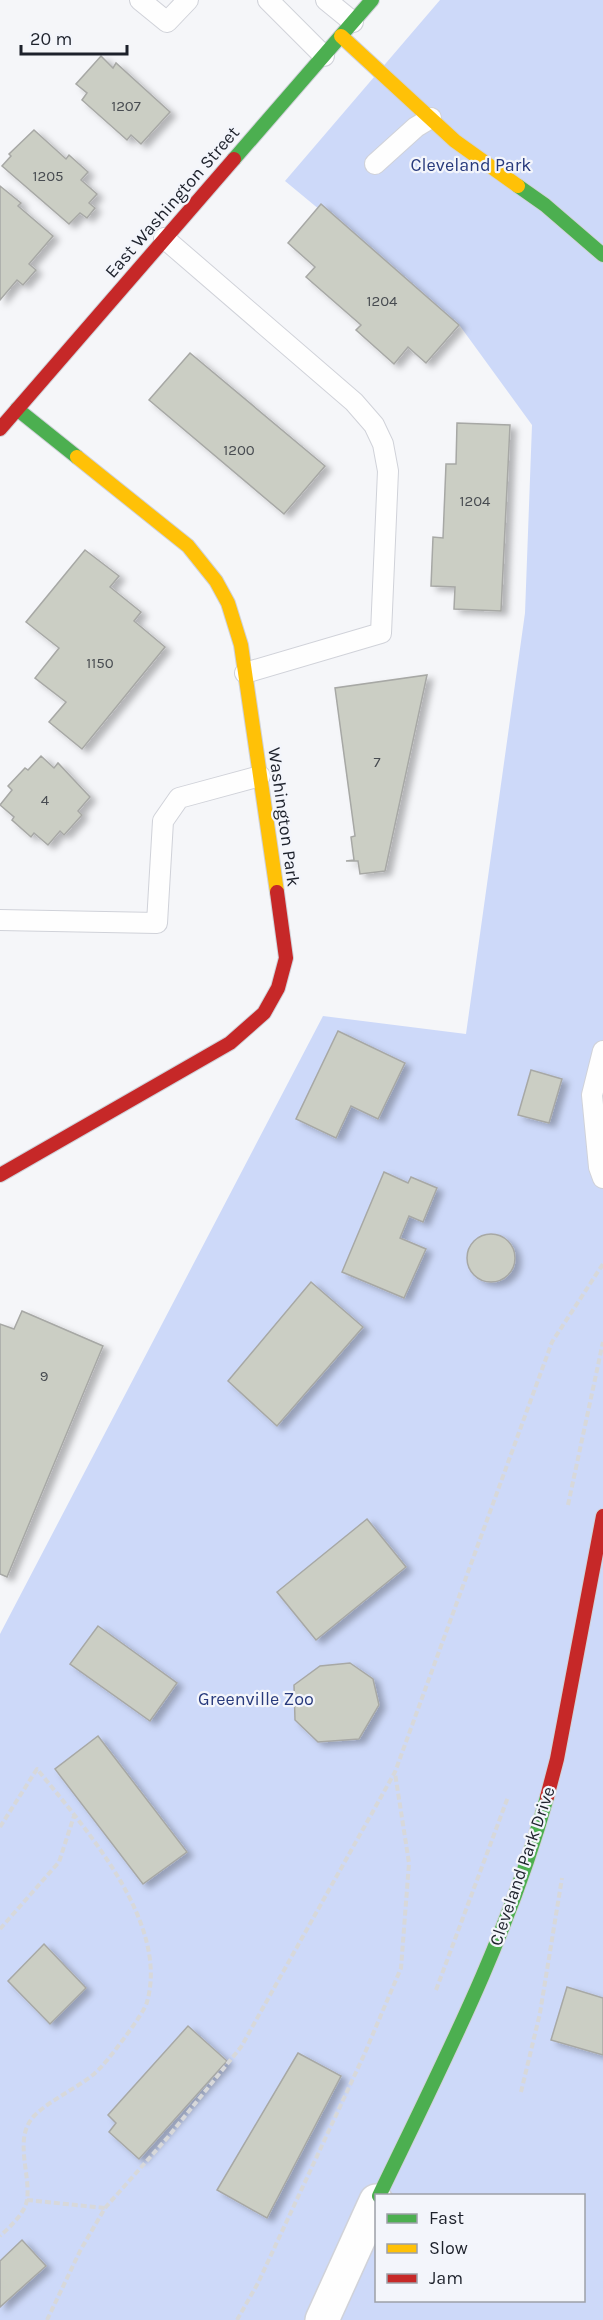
<svg xmlns="http://www.w3.org/2000/svg" width="603" height="2320" viewBox="0 0 603 2320" font-family="Karla,sans-serif">
<style>
.green{fill:#cdd9f9;fill-rule:evenodd}
.building{fill:#cbcec4;stroke:#a7a8a5;stroke-width:1.5;filter:url(#shadow)}
.lines{fill:none;stroke-linecap:round;stroke-linejoin:round}
.lane-casing{stroke:#d0d2d9;stroke-width:22}
.street-casing{stroke:#d0d2d9;stroke-width:36}
.fast-casing{stroke:#d0d2d9;stroke-width:16}
.slow-casing{stroke:#d0d2d9;stroke-width:16}
.jam-casing{stroke:#d0d2d9;stroke-width:16}
.path{stroke:#d7d8da;stroke-width:4;stroke-dasharray:6 3;stroke-linecap:butt}
.lane{stroke:#fefefe;stroke-width:20}
.street{stroke:#fefefe;stroke-width:33}
.fast{stroke:#4caf50;stroke-width:14}
.slow{stroke:#ffc107;stroke-width:14}
.jam{stroke:#c62828;stroke-width:14}
.labels{text-anchor:middle;dominant-baseline:central;stroke-width:4.5;stroke-linejoin:round;paint-order:stroke}
.number-label{font-size:15px;fill:#484c51}
.park-label{font-size:18px;fill:#283a7c;stroke:#f3f5fb}
.street-label{font-size:18px;fill:#1d212b;stroke:#f3f5fb}
</style>
<defs>
<filter id="shadow"><feDropShadow dx="6" dy="4" stdDeviation="3" flood-color="#0004"/></filter>
</defs>
<rect width="100%" height="100%" fill="#f5f6f9"/>
<path class="green" d="M440 0H603V2320H0V1634L323 1016 466 1034 525 613 532 425 460 326 285 181ZM376 2196H584V2300H376Z"/>
<g class="building">
<polygon points="101,56 113,68 116,63 170,112 141,144 131,135 127,140 82,100 87,93 76,84"/>
<polygon points="34,130 66,159 69,155 88,172 81,180 97,194 89,203 95,208 87,218 80,213 69,224 2,166 11,156 9,154"/>
<polygon points="0,186 21,203 18,206 53,236 29,264 36,270 23,285 17,280 0,300"/>
<polygon points="321,204 459,325 426,363 408,347 394,364 356,330 361,325 306,277 315,267 288,243"/>
<polygon points="190,353 325,466 284,514 149,400"/>
<polygon points="457,423 510,425 501,611 454,609 455,587 431,586 433,537 443,538 446,464 456,464"/>
<polygon points="85,550 119,576 110,587 141,612 134,621 165,647 82,749 49,722 66,702 35,678 59,648 26,622"/>
<polygon points="427,675 385,871 360,874 358,861 346,861 354,860 351,837 355,836 335,688"/>
<polygon points="41,756 54,768 58,763 90,797 78,811 82,815 64,835 60,831 48,845 34,833 31,837 12,820 14,817 0,805 12,790 8,786 25,768 28,770"/>
<polygon points="338,1031 405,1063 378,1119 351,1106 336,1138 296,1119"/>
<polygon points="531,1070 562,1079 549,1123 518,1115"/>
<polygon points="384,1172 408,1183 411,1177 437,1188 423,1222 409,1216 400,1238 426,1249 404,1298 342,1272"/>
<circle cx="491" cy="1258" r="24"/>
<polygon points="311,1282 363,1327 277,1426 228,1381"/>
<polygon points="22,1311 103,1346 7,1577 0,1574 0,1324 14,1329"/>
<polygon points="367,1519 406,1567 316,1640 277,1592"/>
<polygon points="98,1626 177,1683 150,1721 70,1664"/>
<polygon points="350,1663 373,1679 379,1705 359,1739 318,1742 295,1720 294,1685 320,1666"/>
<polygon points="98,1736 187,1852 143,1884 55,1769"/>
<polygon points="44,1944 86,1988 50,2024 8,1981"/>
<polygon points="567,1987 603,1998 603,2055 551,2040"/>
<polygon points="188,2026 227,2061 139,2159 109,2132 116,2123 108,2115"/>
<polygon points="298,2053 341,2076 267,2218 217,2190"/>
<polygon points="22,2240 46,2266 0,2307 0,2261"/>
</g>
<g class="lines">
<defs>
<g id="lane">
<polyline points="140,0 167,22 188,0"/>
<polyline points="268,0 324,56"/>
<polyline points="326,0 353,22"/>
<polyline points="375,164 416,127 431,118"/>
<polyline points="164,238 354,402 374,425 383,444 388,471 381,633 245,673"/>
<polyline points="0,920 157,923 163,821 179,798 260,776"/>
<polyline points="603,1051 592,1095 599,1167 603,1178"/>
</g>
<polyline id="street" points="322,2320 376,2201"/>
<g id="fast">
<polyline points="234,159 372,0"/>
<polyline points="518,186 545,205 603,255"/>
<polyline points="17,409 77,457"/>
<path d="M379 2196C442 2065 508 1937 547 1797"/>
</g>
<g id="slow">
<polyline points="341,36 455,141 518,186"/>
<polyline points="77,457 188,546 216,581 228,603 241,645 277,892"/>
</g>
<g id="jam">
<polyline points="0,429 234,159"/>
<polyline points="0,1175 230,1043 264,1013 278,988 286,958 277,892"/>
<polyline points="547,1797 557,1759 603,1516"/>
</g>
</defs>
<use href="#lane" class="lane-casing"/>
<use href="#street" class="street-casing"/>
<use href="#fast" class="fast-casing"/>
<use href="#slow" class="slow-casing"/>
<use href="#jam" class="jam-casing"/>
<g class="path">
<polyline points="568,1505 603,1342"/>
<path d="M0 1827 37 1769C84 1827 170 1922 147 2002 145 2012 112 2055 103 2065 85 2086 54 2096 34 2116 13 2138 31 2174 27 2200 25 2213 10 2227 0 2236"/>
<polyline points="0,1929 59,1862 74,1816"/>
<polyline points="436,1990 508,1797"/>
<polyline points="521,2092 540,2013 562,1878"/>
<polyline points="27,2200 105,2208"/>
<polyline points="47,2320 80,2251 105,2208 168,2137 241,2047 395,1772 552,1342 603,1264"/>
<polyline points="237,2320 258,2283 364,2055 401,1968 409,1863 395,1773"/>
</g>
<use href="#lane" class="lane"/>
<use href="#street" class="street"/>
<use href="#fast" class="fast"/>
<use href="#slow" class="slow"/>
<use href="#jam" class="jam"/>
</g>
<g class="labels">
<g class="number-label">
<text x="126" y="106">1207</text>
<text x="48" y="176">1205</text>
<text x="382" y="301">1204</text>
<text x="239" y="450">1200</text>
<text x="475" y="501">1204</text>
<text x="100" y="663">1150</text>
<text x="377" y="762">7</text>
<text x="45" y="800">4</text>
<text x="44" y="1376">9</text>
</g>
<g class="park-label">
<text x="471" y="165">Cleveland Park</text>
<text x="256" y="1699">Greenville Zoo</text>
</g>
<g class="street-label">
<text transform="translate(172 202) rotate(-49)">East Washington Street</text>
<text transform="translate(284 817) rotate(82)">Washington Park</text>
<text transform="translate(522 1866) rotate(-71)">Cleveland Park Drive</text>
</g>
</g>
<rect x="375" y="2194" width="210" height="108" fill="#f3f5fb" stroke="#9da0a8" stroke-width="1.5"/>
<rect x="387" y="2214" width="30" height="9" fill="#4caf50" stroke="#9da0a8" stroke-width="1.5"/>
<text x="429" y="2224" font-size="18" fill="#1d212b">Fast</text>
<rect x="387" y="2244" width="30" height="9" fill="#ffc107" stroke="#9da0a8" stroke-width="1.5"/>
<text x="429" y="2254" font-size="18" fill="#1d212b">Slow</text>
<rect x="387" y="2274" width="30" height="9" fill="#c62828" stroke="#9da0a8" stroke-width="1.5"/>
<text x="429" y="2284" font-size="18" fill="#1d212b">Jam</text>
<path d="M21 45v9h106v-9" fill="none" stroke="#1d212b" stroke-width="3"/>
<text x="30" y="45" font-size="18" fill="#1d212b" stroke="#f3f5fb" stroke-width="4.5" paint-order="stroke">20 m</text>
</svg>
